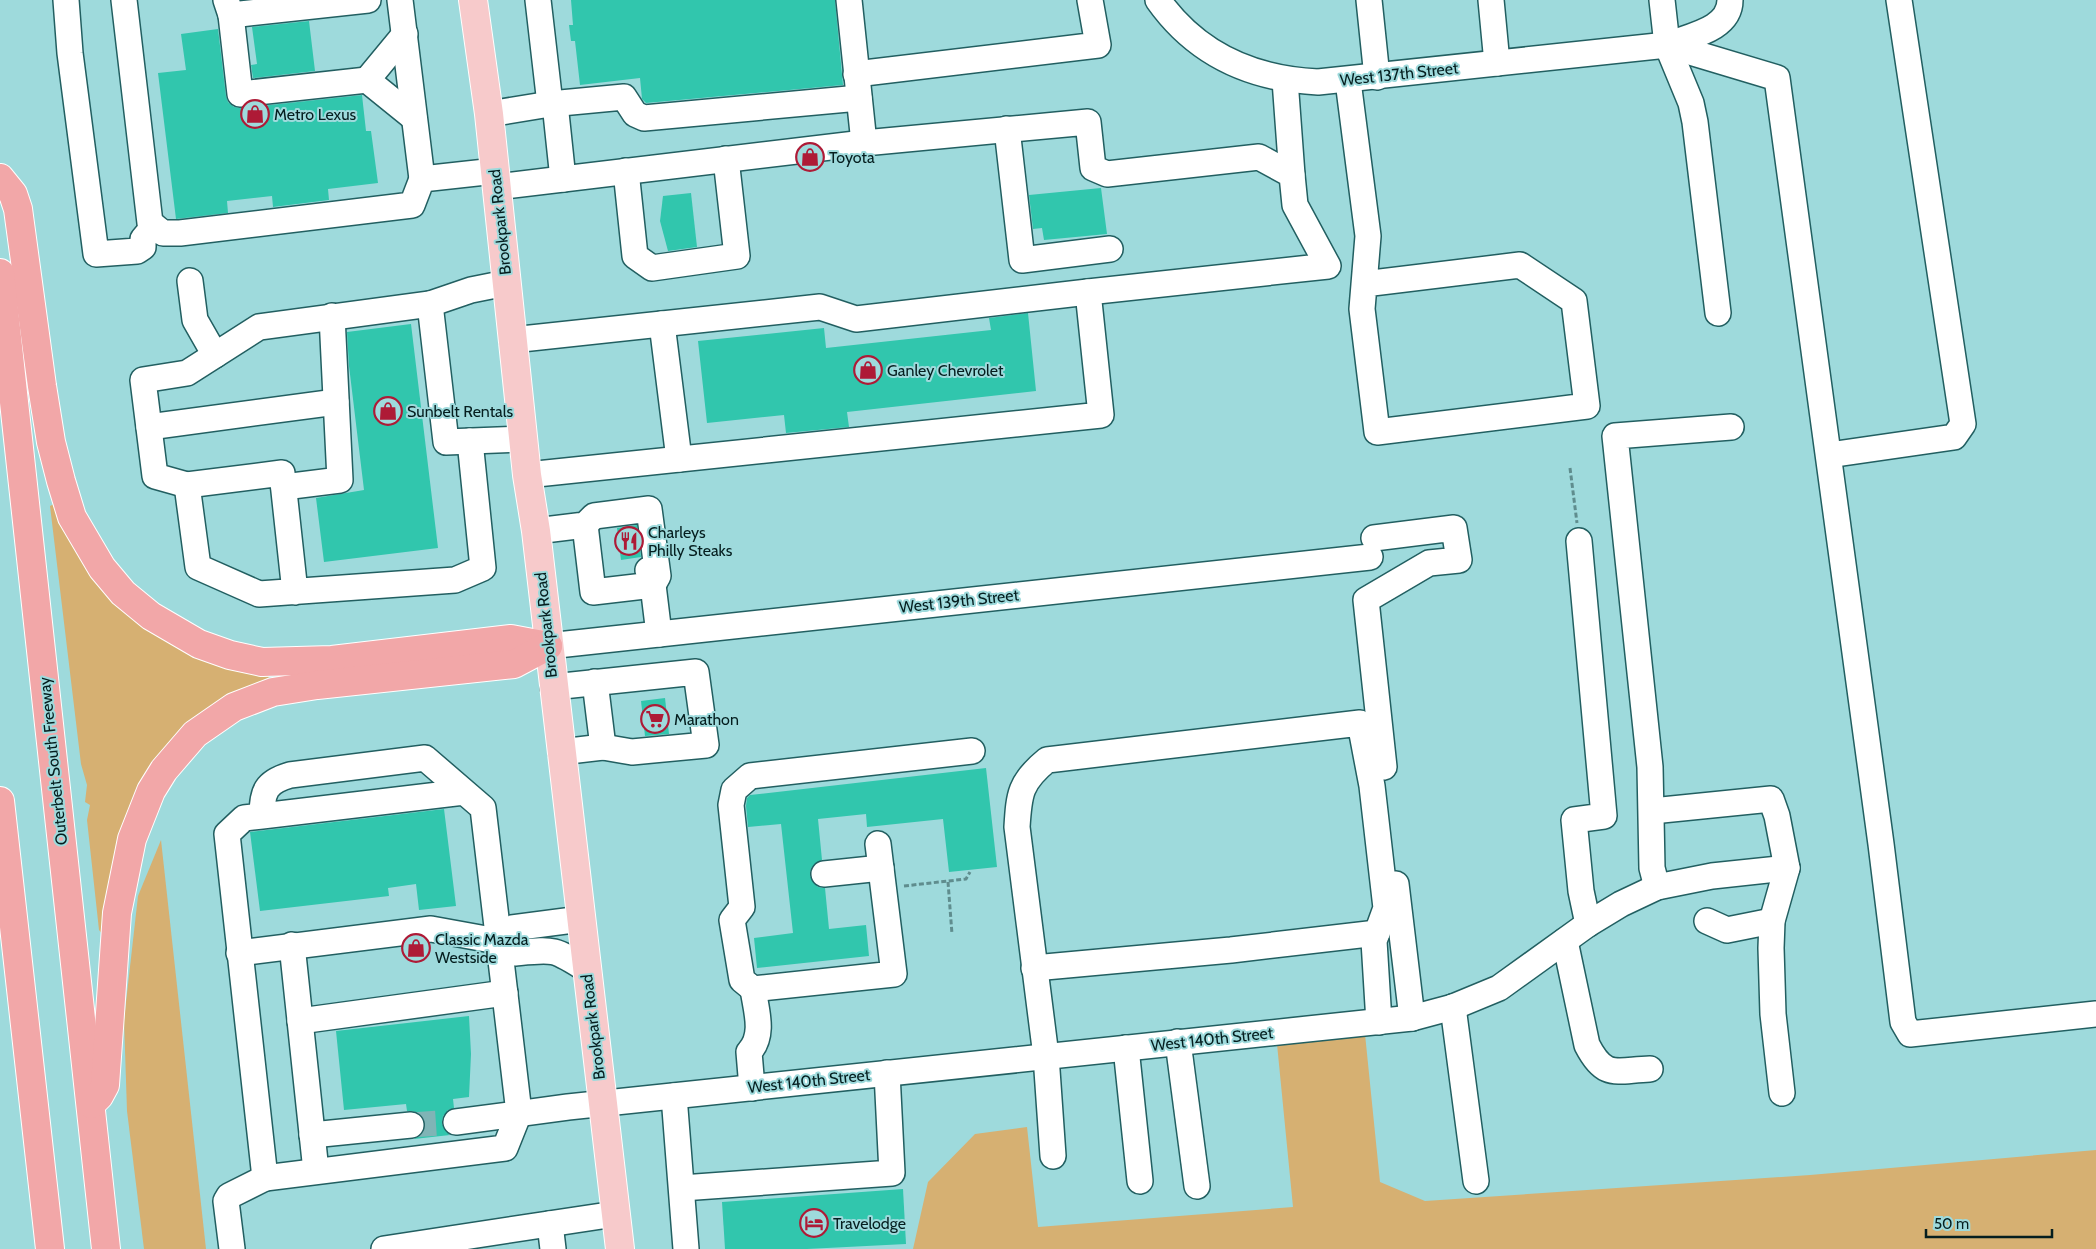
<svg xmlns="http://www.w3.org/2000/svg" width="2096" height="1249" viewBox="0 0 2096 1249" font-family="Cabin,sans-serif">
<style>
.green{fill:#d6b072}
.building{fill:#31c6ad}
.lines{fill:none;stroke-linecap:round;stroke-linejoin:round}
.minor-tunnel{stroke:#7fb4b6;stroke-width:25;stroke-dasharray:25 12;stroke-linecap:butt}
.minor-casing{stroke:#225f61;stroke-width:28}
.major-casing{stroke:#fff;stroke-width:30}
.highway-casing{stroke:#fff;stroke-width:30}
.path{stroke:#5f8d8e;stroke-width:3;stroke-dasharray:5 2.5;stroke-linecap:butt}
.minor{stroke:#fff;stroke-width:25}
.major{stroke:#f7cacb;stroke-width:28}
.highway{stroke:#f2a7a8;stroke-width:28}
.labels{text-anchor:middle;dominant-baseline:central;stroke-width:4;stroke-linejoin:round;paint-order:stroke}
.street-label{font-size:16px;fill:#051e1f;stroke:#9edadc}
.poi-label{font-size:16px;fill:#051e1f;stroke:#9edadc;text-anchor:start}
</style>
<rect width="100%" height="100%" fill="#9edadc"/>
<g class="green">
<polygon points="54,504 97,578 267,671 270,683 187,731 104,936 99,930 87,820 90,805 85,802 87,785 81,764 50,506"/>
<polygon points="161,840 206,1249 144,1249 127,1111 124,1020 138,896"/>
<polygon points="1365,1034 1380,1182 1425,1201 1810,1175 2096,1150 2096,1249 913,1249 928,1182 975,1134 1027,1127 1038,1227 1293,1207 1277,1044"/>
</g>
<g class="building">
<polygon points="571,0 835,0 843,85 646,103 642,99 640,78 580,85 575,41 571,41 569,25 573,25"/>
<polygon points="309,21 315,71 253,78 251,65 257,64 252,27"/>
<polygon points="218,29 226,96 228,102 234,107 242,108 362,95 366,131 371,131 378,183 328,189 329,200 273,207 272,196 227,201 228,213 176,219 158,73 186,70 181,34"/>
<polygon points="1101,188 1107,234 1044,240 1042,228 1033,229 1029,195"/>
<polygon points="691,193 697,247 668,251 660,221 663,196"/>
<polygon points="1028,313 1036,391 847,412 849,427 786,433 784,415 707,423 698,341 824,328 826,348 991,330 989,318"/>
<polygon points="411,324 438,548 324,562 316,498 364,490 349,366 347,332"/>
<polygon points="637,525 641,557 621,560 617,528"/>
<polygon points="665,698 669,734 645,736 641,701"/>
<polygon points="986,768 997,867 949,872 943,819 867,827 866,814 818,819 822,860 811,868 810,876 818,887 825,888 829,929 866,925 869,956 757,968 754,938 793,933 781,824 748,827 746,806 747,798 750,795"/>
<polygon points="444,809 456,906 419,910 416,884 388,888 389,896 260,911 250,832"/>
<polygon points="469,1016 471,1054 469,1097 453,1099 454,1108 443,1116 442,1124 450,1135 414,1139 424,1131 425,1123 417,1112 407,1111 406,1104 344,1110 336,1031"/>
<polygon points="903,1189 906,1244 807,1249 725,1249 722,1202"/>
</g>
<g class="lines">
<polyline class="minor-tunnel" points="411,1125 456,1122"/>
<defs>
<g id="minor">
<polyline points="66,0 70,53 96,254 137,251 143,247 143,239 154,226"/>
<polyline points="124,0 150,223 163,233 180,233 412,205 422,179 495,171"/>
<polyline points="226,0 231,15 368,0"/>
<polyline points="400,0 422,179"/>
<polyline points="849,0 864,143"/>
<path d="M1158 0C1197 55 1252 79 1318 82L1667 45C1689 36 1730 30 1730 0"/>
<polyline points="1369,0 1377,77"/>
<polyline points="1491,0 1497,63"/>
<polyline points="1662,0 1667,45 1691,103 1695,122 1718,313"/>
<polyline points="231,15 240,94 367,80"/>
<polyline points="405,34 367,80 414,118"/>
<polyline points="1667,45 1777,78 1881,844 1903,1022 1910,1034 2096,1014"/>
<polyline points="856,74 1098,45 1090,0"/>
<polyline points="1285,80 1292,175"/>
<polyline points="1348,81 1368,236 1362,309 1377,432 1587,406 1574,301 1520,265 1364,284"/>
<polyline points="489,114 550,104 624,97 635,114 644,118 859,98"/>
<polyline points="1007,129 1022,260 1110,249"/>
<polyline points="626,171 635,256 652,268 737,256 726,159"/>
<polyline points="496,187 563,179"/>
<polyline points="190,281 195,320 215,355"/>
<polyline points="506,283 471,290 430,304 446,442 523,439"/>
<polyline points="662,324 679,459"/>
<polyline points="512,340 820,307 856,319 1088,292"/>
<polyline points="149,427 336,402"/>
<polyline points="1829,455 1954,437 1963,424 1899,0"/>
<polyline points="527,475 1101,415 1088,292 1328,266 1295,205 1292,175 1259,157 1107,174 1093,168 1088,122 864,143 563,179 556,113 550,104 538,0"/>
<polyline points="187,485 155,476 143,380 187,373 259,327 430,304"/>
<polyline points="284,487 340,480 332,316"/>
<polyline points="585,525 593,592 653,585"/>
<polyline points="536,531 585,525 594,516 649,509 658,576 653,585"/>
<polyline points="1374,538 1454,528 1459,560 1429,563 1366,600 1384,767"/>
<polyline points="1579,541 1604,816 1574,820 1581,891 1588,924"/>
<polyline points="648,570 653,585 659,634"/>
<polyline points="295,592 282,473 187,485 198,567 259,594 455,580 483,568 470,441"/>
<polyline points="548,646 1370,557"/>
<polyline points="553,687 696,672 706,745 632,752 603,747"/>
<polyline points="561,752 603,747 595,682"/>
<polyline points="1652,811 1771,799 1777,816 1787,868 1772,921 1771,948 1773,1014 1782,1093"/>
<path d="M262 816C262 791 266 782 290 775L425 758 483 808 519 1113 505 1148 265 1178 227 834 244 818 262 816 464 792"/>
<polyline points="878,844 894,974 753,989 742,980 732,920 742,907 731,805 734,790 750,776 972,751"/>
<polyline points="824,874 881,868"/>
<polyline points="1396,884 1412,1018"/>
<polyline points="1657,887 1652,868 1650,767 1615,436 1731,427"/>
<polyline points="1707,921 1727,930 1772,921"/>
<polyline points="497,941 512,928 581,919"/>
<path d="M1565 941 1587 1045C1605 1080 1616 1070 1650 1069"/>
<polyline points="292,945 316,1171"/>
<path d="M239 953 431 929 497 941 515 953C554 949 553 948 586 969"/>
<polyline points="1034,968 1231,950 1377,933"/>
<polyline points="1453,1007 1476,1181"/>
<polyline points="300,1021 505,993"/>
<polyline points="1178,1042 1197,1186"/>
<polyline points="1126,1048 1140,1181"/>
<path d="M752 1088 749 1052C765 1035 756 1010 753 989"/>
<polyline points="674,1096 686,1249"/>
<polyline points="456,1122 568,1107 1412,1018 1453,1007 1499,988 1588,924 1621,904 1657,887 1712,876 1787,868"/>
<polyline points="312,1135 411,1125"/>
<path d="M1053 1156 1046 1056 1017 827C1019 794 1020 782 1047 760L1360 723 1372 786 1386 908 1374 941 1379 1022"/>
<polyline points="682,1188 892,1173 887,1073"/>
<polyline points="550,1224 553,1249"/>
<polyline points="232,1249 226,1201 229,1196 265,1178"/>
<polyline points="384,1249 615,1214"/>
</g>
<polyline id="major" points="473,0 489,114 527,475 536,531 620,1249"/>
<g id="highway">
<polyline points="0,178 13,194 18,209 42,386 51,442 61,481 72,517 102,568 123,593 151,616 199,644 230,655 262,662 332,660 511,639 548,646"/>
<polyline points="0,273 106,1249"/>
<polyline points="0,801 50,1249"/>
<polyline points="91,1104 99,1096 105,1085 117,913 132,839 151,791 164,770 195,734 234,707 273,692 317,685 514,664 548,646"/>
</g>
</defs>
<use href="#minor" class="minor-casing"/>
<use href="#major" class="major-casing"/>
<use href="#highway" class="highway-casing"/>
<g class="path">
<polyline points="1570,468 1577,523"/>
<polyline points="948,882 952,934"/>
<polyline points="904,886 966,879 970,872"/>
</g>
<use href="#minor" class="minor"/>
<use href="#major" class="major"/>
<use href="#highway" class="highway"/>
</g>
<defs>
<symbol id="shop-ring" viewBox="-11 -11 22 22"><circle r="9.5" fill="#9edadc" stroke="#ae1a36" stroke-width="1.5"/><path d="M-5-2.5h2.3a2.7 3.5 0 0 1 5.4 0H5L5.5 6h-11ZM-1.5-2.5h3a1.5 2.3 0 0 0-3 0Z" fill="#ae1a36"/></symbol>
<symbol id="restaurant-ring" viewBox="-11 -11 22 22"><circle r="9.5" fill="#9edadc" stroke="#ae1a36" stroke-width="1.5"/><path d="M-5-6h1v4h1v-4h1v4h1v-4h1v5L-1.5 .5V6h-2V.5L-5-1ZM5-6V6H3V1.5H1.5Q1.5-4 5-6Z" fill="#ae1a36"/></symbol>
<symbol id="supermarket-ring" viewBox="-11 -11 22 22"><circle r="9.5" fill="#9edadc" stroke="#ae1a36" stroke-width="1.5"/><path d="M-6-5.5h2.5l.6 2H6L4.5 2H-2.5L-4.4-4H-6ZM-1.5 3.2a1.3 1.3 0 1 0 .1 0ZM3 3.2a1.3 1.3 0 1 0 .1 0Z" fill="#ae1a36"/></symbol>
<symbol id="hotel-ring" viewBox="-11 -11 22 22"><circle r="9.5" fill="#9edadc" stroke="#ae1a36" stroke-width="1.5"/><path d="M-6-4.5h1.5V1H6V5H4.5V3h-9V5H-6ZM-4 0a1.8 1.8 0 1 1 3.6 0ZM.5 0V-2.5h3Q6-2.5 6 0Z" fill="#ae1a36"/></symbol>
</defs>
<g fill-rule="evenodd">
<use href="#shop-ring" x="239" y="98" width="32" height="32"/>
<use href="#shop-ring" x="794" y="141" width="32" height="32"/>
<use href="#shop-ring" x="852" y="354" width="32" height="32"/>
<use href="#shop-ring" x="372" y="395" width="32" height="32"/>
<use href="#restaurant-ring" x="613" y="525" width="32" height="32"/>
<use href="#supermarket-ring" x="639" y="703" width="32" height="32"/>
<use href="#shop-ring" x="400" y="932" width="32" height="32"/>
<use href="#hotel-ring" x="798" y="1207" width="32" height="32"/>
</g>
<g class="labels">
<g class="street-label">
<text transform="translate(1399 74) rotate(-6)">West 137th Street</text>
<text transform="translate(500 222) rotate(-96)">Brookpark Road</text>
<text transform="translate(959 601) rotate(-6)">West 139th Street</text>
<text transform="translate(546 625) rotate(-96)">Brookpark Road</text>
<text transform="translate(53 761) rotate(-96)">Outerbelt South Freeway</text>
<text transform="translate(593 1027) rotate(-97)">Brookpark Road</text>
<text transform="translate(1212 1039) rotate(-6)">West 140th Street</text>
<text transform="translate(809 1081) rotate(-6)">West 140th Street</text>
</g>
<g class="poi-label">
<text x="274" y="114">Metro Lexus</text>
<text x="829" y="157">Toyota</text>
<text x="887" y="370">Ganley Chevrolet</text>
<text x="407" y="411">Sunbelt Rentals</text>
<text x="648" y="532">Charleys<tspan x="648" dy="18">Philly Steaks</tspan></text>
<text x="674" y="719">Marathon</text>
<text x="435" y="939">Classic Mazda<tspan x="435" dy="18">Westside</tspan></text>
<text x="833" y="1223">Travelodge</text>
</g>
</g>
<path d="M1926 1229v8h126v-8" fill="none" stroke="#051e1f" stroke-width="2.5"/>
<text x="1934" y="1229" font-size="15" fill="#051e1f" stroke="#9edadc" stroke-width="4" paint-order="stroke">50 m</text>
</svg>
